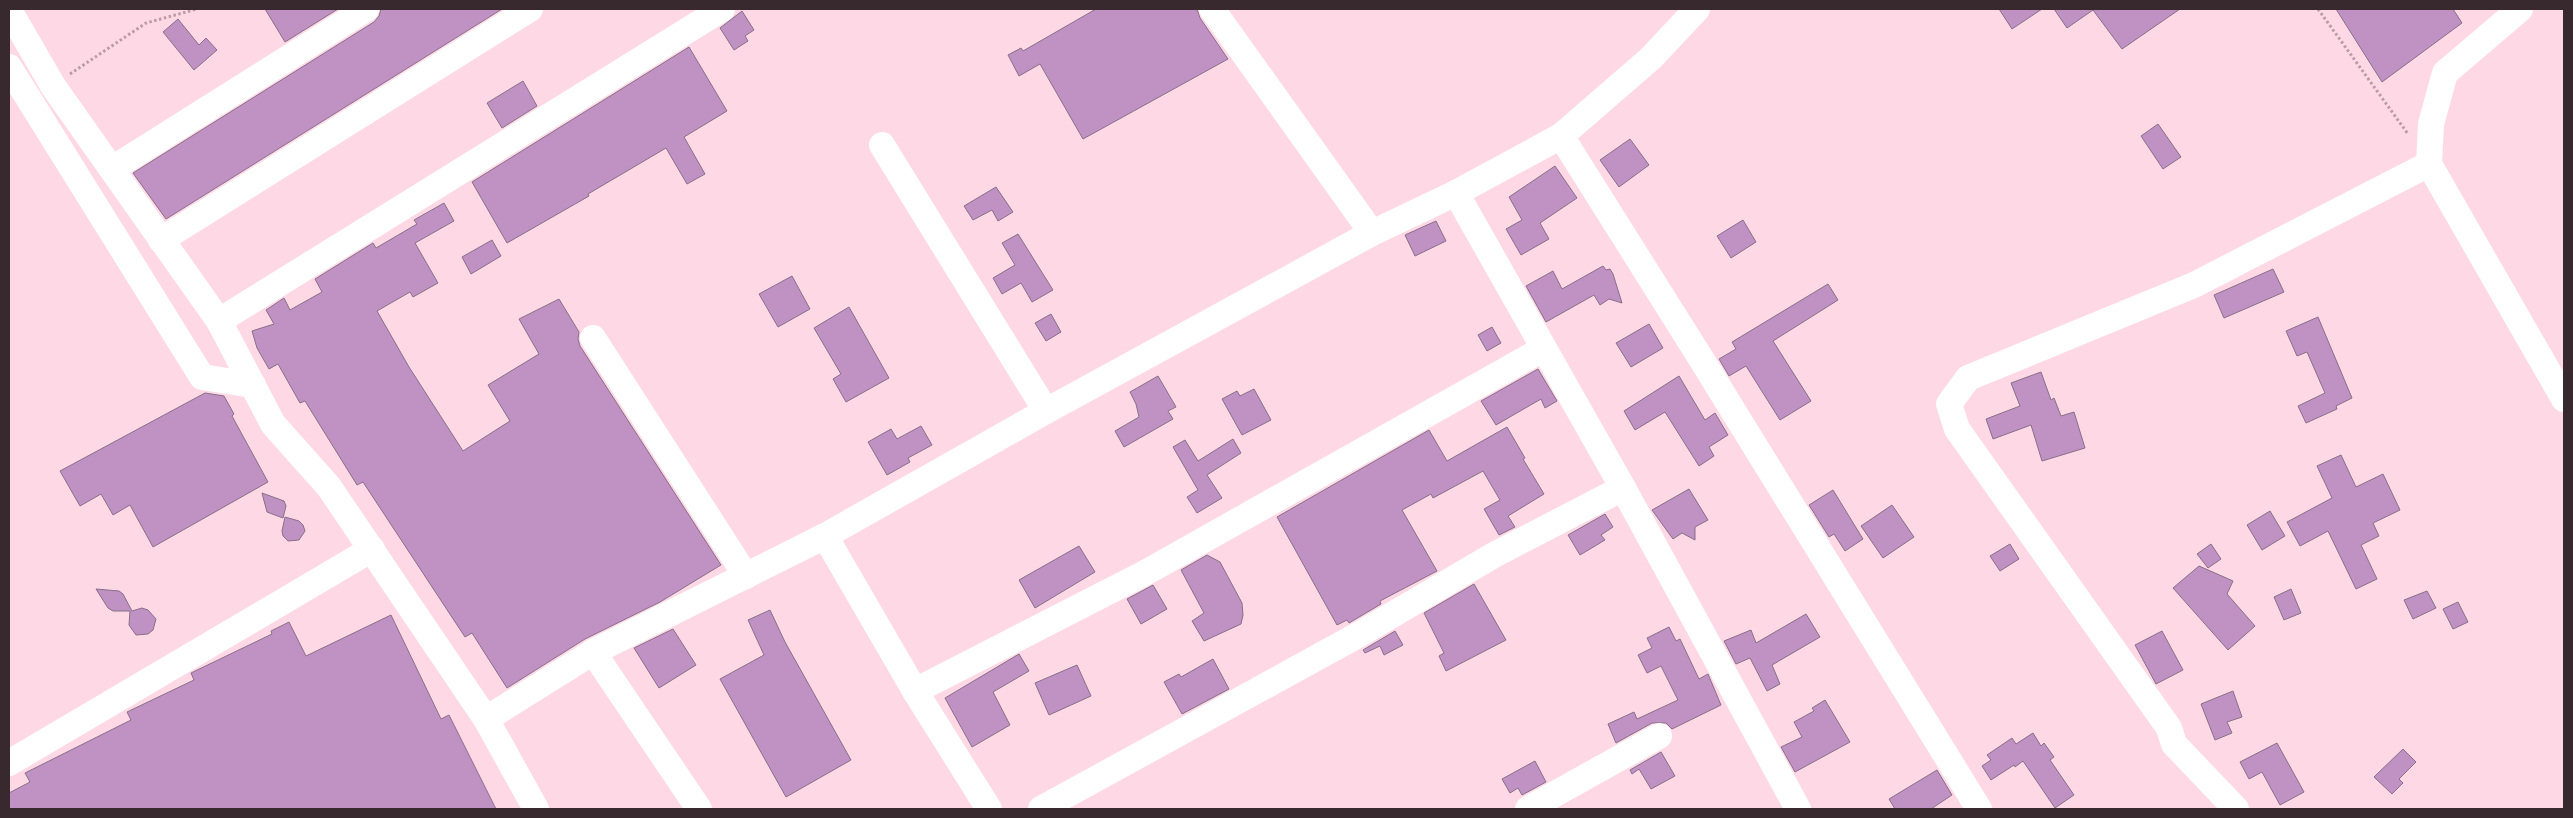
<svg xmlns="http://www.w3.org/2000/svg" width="2573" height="818" viewBox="0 0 2573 818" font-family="Figtree,sans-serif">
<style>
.building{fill:#c091c3;stroke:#877088}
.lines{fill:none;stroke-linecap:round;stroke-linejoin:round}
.path{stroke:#ba9ca6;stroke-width:3;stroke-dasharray:2.5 2.5;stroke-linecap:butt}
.minor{stroke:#fff;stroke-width:26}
</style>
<rect width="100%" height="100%" fill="#ffd8e5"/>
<g class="building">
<polygon points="265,9 338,9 285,42"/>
<polygon points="381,9 502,9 166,219 133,173 374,22 379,16"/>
<polygon points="1096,9 1197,9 1200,18 1228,59 1083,139 1040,64 1019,76 1008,55 1021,48 1023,51"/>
<polygon points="1999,9 2042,9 2012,29"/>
<polygon points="2054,9 2180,9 2122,49 2093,10 2067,28"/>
<polygon points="2336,9 2453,9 2462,23 2382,82"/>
<polygon points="742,11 754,30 745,36 748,41 734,50 720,28"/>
<polygon points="178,19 199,45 206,38 217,50 194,70 163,32"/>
<polygon points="689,47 727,111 684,137 705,174 687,184 666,148 588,194 589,196 507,243 472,182"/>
<polygon points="523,81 537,106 502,128 487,103"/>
<polygon points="2158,124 2181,157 2163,169 2141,136"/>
<polygon points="1630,139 1649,165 1619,187 1600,160"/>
<polygon points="1555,166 1577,198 1540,223 1549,239 1521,255 1506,229 1522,220 1509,197"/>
<polygon points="996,187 1013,212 998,221 992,210 973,220 964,206"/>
<polygon points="444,203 454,221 415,243 438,283 413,297 410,292 377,311 409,367 463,451 510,421 488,385 539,354 519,319 559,299 579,332 578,339 580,346 721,565 660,602 585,639 507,688 472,633 465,637 363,482 357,485 305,401 300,403 278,364 269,369 257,348 252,331 274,324 266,310 284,298 290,310 322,292 315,279 373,243 376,248 417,224 414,220"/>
<polygon points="1743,220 1756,242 1731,258 1717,236"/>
<polygon points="1436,221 1446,241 1415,256 1405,235"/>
<polygon points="1018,234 1053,290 1032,302 1021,283 1002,294 993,278 1015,265 1002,243"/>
<polygon points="492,240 501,256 471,274 462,257"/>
<polygon points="1603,266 1606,270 1610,269 1613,274 1622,303 1609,299 1600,305 1594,295 1546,322 1526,286 1553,271 1562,289"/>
<polygon points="2273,269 2284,292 2224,318 2214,295"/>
<polygon points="792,276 810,309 778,327 759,294"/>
<polygon points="1828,284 1838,300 1773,341 1811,401 1780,420 1746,366 1729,376 1719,359 1736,349 1732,342"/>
<polygon points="849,307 889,378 846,402 833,379 841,374 814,328"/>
<polygon points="1051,314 1061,332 1046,341 1035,323"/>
<polygon points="2318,317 2352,398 2336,406 2337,409 2306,423 2298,406 2325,393 2307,352 2297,356 2286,331"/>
<polygon points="1649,324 1663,348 1631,367 1616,343"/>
<polygon points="1492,327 1501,343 1487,351 1478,335"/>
<polygon points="1538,369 1557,401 1545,408 1541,399 1496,425 1481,401"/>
<polygon points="2041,372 2051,400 2054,398 2061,416 2074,412 2085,448 2042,461 2031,425 1993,439 1986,419 2020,406 2011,383"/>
<polygon points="1158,376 1176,407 1168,411 1173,419 1124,447 1115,431 1139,417 1136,404 1130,392"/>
<polygon points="1679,376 1705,420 1715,413 1728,435 1709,447 1714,456 1699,466 1665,412 1635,430 1624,411"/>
<polygon points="1254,389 1271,420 1242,435 1222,399 1237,391 1240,396"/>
<polygon points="205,393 224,396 234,414 232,416 268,482 153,547 130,505 113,515 101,494 80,506 60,471"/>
<polygon points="921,426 932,445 908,458 910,462 887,475 868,442 891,429 897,439"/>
<polygon points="1507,427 1525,458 1523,459 1544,494 1508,516 1515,527 1499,535 1484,509 1500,500 1483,471 1433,498 1431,494 1402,510 1437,571 1380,601 1381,604 1349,623 1347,620 1337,625 1277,517 1429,430 1447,461"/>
<polygon points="1233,439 1241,453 1207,475 1222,498 1197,513 1187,497 1198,490 1173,447 1185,440 1198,461"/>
<polygon points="2341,455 2356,487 2383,474 2400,510 2373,523 2379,536 2361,545 2377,579 2356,589 2328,531 2300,546 2287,522 2332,498 2317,466"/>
<polygon points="1689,489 1708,520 1695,527 1695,540 1682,533 1673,539 1652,510"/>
<polygon points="1833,490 1863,539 1845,551 1834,534 1829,537 1809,505"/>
<polygon points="262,493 284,501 286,506 283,518 267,512"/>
<polygon points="1892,505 1914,537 1883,558 1861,526"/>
<polygon points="2270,511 2285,536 2262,550 2247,525"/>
<polygon points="1605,514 1613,527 1601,535 1605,540 1580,555 1568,535"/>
<polygon points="285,517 299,521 303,525 305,531 299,540 288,541 283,536 282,531"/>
<polygon points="2010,544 2019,559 2000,571 1990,556"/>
<polygon points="2211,544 2221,559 2208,568 2197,554"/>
<polygon points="1079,546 1095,572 1035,608 1019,580"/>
<polygon points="1207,555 1220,562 1242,603 1243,615 1241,624 1204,641 1192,621 1204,613 1181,570"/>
<polygon points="2199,566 2233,581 2227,594 2255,626 2228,650 2173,588"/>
<polygon points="1474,584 1506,640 1446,671 1439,656 1444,653 1424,613"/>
<polygon points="1153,585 1167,609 1141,624 1127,599"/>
<polygon points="96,589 119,591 123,594 132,611 142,608 148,610 156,619 153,630 148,634 136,635 129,625 130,611 113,611 108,608"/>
<polygon points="2291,589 2301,613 2284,620 2274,597"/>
<polygon points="2427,591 2436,608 2413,619 2404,600"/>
<polygon points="2458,602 2468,622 2453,629 2443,609"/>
<polygon points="770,610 785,642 851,760 786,797 720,679 764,655 748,620"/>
<polygon points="1806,614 1820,637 1772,665 1780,684 1767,691 1750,658 1736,664 1724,641 1751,630 1756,643"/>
<polygon points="391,615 441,719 449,715 496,809 9,809 9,793 30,782 25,773 131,720 127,712 194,680 191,673 272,634 271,631 289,622 306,656"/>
<polygon points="1669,627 1676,641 1680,639 1699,679 1708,674 1721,705 1672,729 1666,723 1652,723 1616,743 1608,724 1634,712 1637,719 1678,700 1661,666 1647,673 1638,655 1652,648 1647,638"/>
<polygon points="673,629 696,665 659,688 634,648"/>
<polygon points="1395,631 1403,645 1384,655 1380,646 1365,653 1363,650"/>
<polygon points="2162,631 2183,670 2156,684 2135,645"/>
<polygon points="1019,654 1029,671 993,692 1010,725 972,747 945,698"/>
<polygon points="1213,659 1229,689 1182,714 1164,682 1179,674 1181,677"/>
<polygon points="1077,665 1091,696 1049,715 1035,683"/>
<polygon points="2233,691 2242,717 2227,722 2232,733 2215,740 2201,704"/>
<polygon points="1825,700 1850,742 1795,772 1781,747 1802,737 1794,722 1814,711 1812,708"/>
<polygon points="2033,733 2041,746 2044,743 2054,757 2050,760 2074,795 2055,808 2023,761 2015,767 2014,765 1991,780 1982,766 1991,760 1987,755 2012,738 2016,744"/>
<polygon points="2277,743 2304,792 2280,805 2262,772 2249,779 2240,762"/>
<polygon points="2403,749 2416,762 2399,779 2403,783 2392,794 2374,777"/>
<polygon points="1661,752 1675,776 1651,789 1639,769 1632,774 1630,770"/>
<polygon points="1535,761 1546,782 1522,795 1518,788 1510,793 1502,779"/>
<polygon points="1937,770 1952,795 1931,809 1895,809 1889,799"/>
</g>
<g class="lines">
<g class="path">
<polyline points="2318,9 2408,134"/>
<polyline points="70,74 146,23 197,9"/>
</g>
<g class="minor">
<polyline points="1212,9 1372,233"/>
<polyline points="2520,9 2445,73 2431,124 2429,164 2564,399"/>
<polyline points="9,10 53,86 219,321 273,424 329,487 486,719 536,809"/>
<polyline points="9,67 202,377 253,385"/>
<polyline points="1561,136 1700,357 1979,809"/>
<polyline points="882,145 1046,411"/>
<polyline points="112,169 366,9"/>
<polyline points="1456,193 1623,488 1798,809"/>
<polyline points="161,240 530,9"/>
<polyline points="219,321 722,9"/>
<polyline points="593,338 746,576"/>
<polyline points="825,536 915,691 989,809"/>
<polyline points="593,652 699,809"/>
<polyline points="915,691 1145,573 1543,349"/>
<polyline points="486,719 593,652 825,536 1046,411 1372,233 1456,193 1561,136 1651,58 1697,9"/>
<polyline points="9,763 372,549"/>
<polyline points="1041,809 1358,635 1494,555 1623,488"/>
<polyline points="1528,809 1659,736"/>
<polyline points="2236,809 2174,744 2169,728 1957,429 1949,404 1968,378 2194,285 2429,164"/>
</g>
</g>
<rect width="2573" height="818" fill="none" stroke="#37292e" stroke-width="20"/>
</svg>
